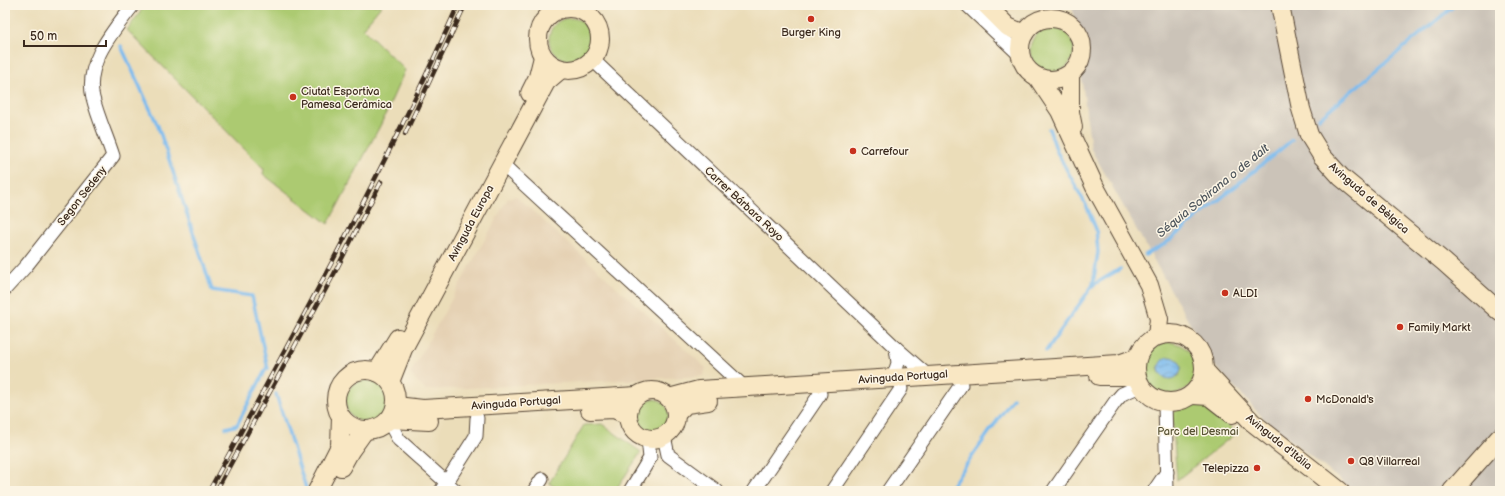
<svg xmlns="http://www.w3.org/2000/svg" width="1505" height="496" viewBox="0 0 1505 496" font-family="'Balsamiq Sans',sans-serif">
<style>
.built{fill:#e5d1b4}
.industrial{fill:#cbc3b8}
.green{fill:#acca71;stroke:#747a48;fill-rule:evenodd}
.water{fill:url(#water-waves);stroke:#5b7286}
.lines{fill:none;stroke-linecap:round;stroke-linejoin:round}
.stream{stroke:#7bbbef;stroke-width:3.5}
.street-casing{stroke:#554535;stroke-width:15}
.secondary-casing{stroke:#554535;stroke-width:20}
.street{stroke:#fff;stroke-width:13}
.secondary{stroke:#f9e7c3;stroke-width:18}
.rail-casing{stroke:#3b2a1e;stroke-width:4.5}
.rail{stroke:#fcf5e5;stroke-width:3;stroke-dasharray:9;stroke-linecap:butt}
.poi-dot{fill:#c8321e;stroke:#fcf5e5;stroke-width:1.5}
.labels{text-anchor:middle;dominant-baseline:central;stroke-width:3;stroke-linejoin:round;paint-order:stroke}
.poi-label{font-size:11px;fill:#3b2a1e;stroke:#fcf5e5;text-anchor:start}
.street-label{font-size:11px;fill:#3b2a1e;stroke:#fcf5e5}
.park-label{font-size:11px;fill:#575233;stroke:#fcf5e5}
.water-label{font-size:12px;font-style:italic;fill:#4e565d;stroke:#fcf5e5}
</style>
<defs>
<pattern id="water-waves" width="16" height="10" patternUnits="userSpaceOnUse"><rect width="16" height="10" fill="#7bbbef"/><path d="M0 5q4-4 8 0t8 0" fill="none" stroke="#6698c1"/></pattern>
</defs>
<rect width="100%" height="100%" fill="#fcf5e5"/>
<filter id="ink" filterUnits="userSpaceOnUse"><feTurbulence type="fractalNoise" baseFrequency=".025" numOctaves="2"/><feDisplacementMap in="SourceGraphic" scale="8" xChannelSelector="R" yChannelSelector="G"/><feConvolveMatrix kernelMatrix="1 2 1 2 8 2 1 2 1" color-interpolation-filters="sRGB"/></filter>
<filter id="wash" filterUnits="userSpaceOnUse"><feTurbulence type="fractalNoise" baseFrequency=".012" numOctaves="4" result="noise"/><feDisplacementMap in="SourceGraphic" scale="16" xChannelSelector="R" yChannelSelector="G"/><feGaussianBlur stdDeviation="0.9" result="paint"/><feColorMatrix in="noise" values="0 0 0 0 0 0 0 0 0 0 0 0 0 0 0 0 0 1.4 0 .05"/><feComposite in="paint" operator="in"/></filter>
<g filter="url(#wash)">
<rect width="100%" height="100%" fill="#ebddb9"/>
<polygon class="built" points="516,196 706,368 703,376 425,390 410,374 508,198"/>
<polygon class="industrial" points="1072,5 1500,5 1500,491 1354,491 1264,419 1212,363 1091,149"/>
<g class="green">
<polygon points="145,5 382,5 363,28 405,70 381,124 328,224 263,174 264,169 127,30"/>
<circle cx="570" cy="39" r="21"/>
<circle cx="1052" cy="50" r="22"/>
<path d="M1168 342C1202 344 1206 389 1173 394 1140 398 1132 349 1168 342ZM1176 359 1181 368 1179 376H1162L1158 369 1160 364Z"/>
<circle cx="366" cy="401" r="21"/>
<circle cx="653" cy="415" r="16"/>
<polygon points="1204,403 1217,412 1236,433 1177,480 1172,415 1176,410"/>
<polygon points="602,424 641,452 615,491 560,491 549,483 584,425"/>
</g>
<circle class="water" cx="1170" cy="368" r="11"/>
<g class="lines">
<g class="stream">
<polyline points="121,46 158,126 212,290 252,296 268,369"/>
<polyline points="1319,118 1455,5"/>
<polyline points="1049,129 1057,152 1087,207 1096,229 1098,252 1093,285"/>
<polyline points="1145,255 1165,244 1292,140"/>
<polyline points="1046,351 1093,285 1120,269"/>
<polyline points="276,394 306,488"/>
<polyline points="226,428 237,425 267,367"/>
<polyline points="948,491 1013,398"/>
</g>
</g>
</g>
<g filter="url(#ink)">
<g class="lines">
<defs>
<g id="street">
<polyline points="967,5 1021,56"/>
<polyline points="593,60 896,348 928,376"/>
<polyline points="502,164 744,387"/>
<path d="M5 289 26 266 113 156C107 137 98 118 93 98 84 63 114 30 133 5"/>
<polyline points="893,378 898,363 896,348"/>
<polyline points="1165,403 1167,491"/>
<polyline points="388,420 399,440 456,491"/>
<polyline points="664,436 668,455 717,491"/>
<polyline points="441,491 476,436 477,418"/>
<polyline points="534,491 542,479"/>
<polyline points="630,491 650,458 648,439"/>
<polyline points="754,491 820,394"/>
<polyline points="832,491 901,389"/>
<polyline points="888,491 961,385"/>
<polyline points="1053,491 1115,402 1122,394 1140,386"/>
<polyline points="1154,491 1167,472"/>
</g>
<g id="secondary">
<polyline points="986,5 1008,27 1024,34"/>
<polyline points="1280,5 1301,109 1309,135 1322,156 1341,177 1444,262 1500,312"/>
<circle cx="569" cy="39" r="31"/>
<circle cx="1051" cy="49" r="31"/>
<polyline points="1070,75 1070,112 1073,127"/>
<polyline points="1038,78 1060,111 1095,187 1149,285 1159,319 1157,336"/>
<polyline points="530,93 538,77 543,57"/>
<circle cx="1170" cy="368" r="34"/>
<circle cx="366" cy="400" r="30"/>
<polyline points="1205,371 1252,422 1340,491"/>
<polyline points="377,372 398,338"/>
<polyline points="1099,376 1136,376"/>
<polyline points="390,382 403,349 546,82 560,70"/>
<circle cx="652" cy="415" r="24"/>
<polyline points="1193,395 1209,396 1232,414"/>
<polyline points="669,398 699,390 1119,364 1136,358"/>
<polyline points="396,406 423,409 637,396"/>
<polyline points="590,410 614,409 628,415"/>
<polyline points="677,413 686,404 708,401"/>
<polyline points="390,419 429,421"/>
<polyline points="341,467 350,451 365,430"/>
<polyline points="317,491 340,446 341,417"/>
<polyline points="1452,491 1500,437"/>
</g>
</defs>
<use href="#street" class="street-casing"/>
<use href="#secondary" class="secondary-casing"/>
<use href="#street" class="street"/>
<use href="#secondary" class="secondary"/>
<defs>
<g id="rail">
<polyline points="405,134 465,5"/>
<path d="M209 491C295 331 384 172 458 5"/>
<polyline points="216,491 334,274 381,182"/>
</g>
</defs>
<use href="#rail" class="rail-casing"/>
<use href="#rail" class="rail"/>
</g>
</g>
<g class="poi-dot">
<circle cx="811" cy="19" r="4"/>
<circle cx="293" cy="97" r="4"/>
<circle cx="853" cy="151" r="4"/>
<circle cx="1225" cy="293" r="4"/>
<circle cx="1400" cy="327" r="4"/>
<circle cx="1308" cy="399" r="4"/>
<circle cx="1351" cy="461" r="4"/>
<circle cx="1257" cy="468" r="4"/>
</g>
<g class="labels">
<g class="poi-label">
<text x="811" y="32" text-anchor="middle">Burger King</text>
<text x="301" y="91">Ciutat Esportiva<tspan x="301" dy="13">Pamesa Ceràmica</tspan></text>
<text x="861" y="151">Carrefour</text>
<text x="1233" y="293">ALDI</text>
<text x="1408" y="327">Family Markt</text>
<text x="1316" y="399">McDonald's</text>
<text x="1359" y="461">Q8 Villarreal</text>
<text x="1249" y="468" text-anchor="end">Telepizza</text>
</g>
<g class="street-label">
<text transform="translate(82 196) rotate(-52)">Segon Sedeny</text>
<text transform="translate(1369 198) rotate(41)">Avinguda de Bèlgica</text>
<text transform="translate(744 204) rotate(43)">Carrer Bárbara Royo</text>
<text transform="translate(471 223) rotate(-62)">Avinguda Europa</text>
<text transform="translate(903 377) rotate(-4)">Avinguda Portugal</text>
<text transform="translate(516 403) rotate(-4)">Avinguda Portugal</text>
<text transform="translate(1279 442) rotate(39)">Avinguda d'Itàlia</text>
</g>
<g class="park-label">
<text x="1198" y="431">Parc del Desmai</text>
</g>
<g class="water-label">
<text transform="translate(1213 191) rotate(-39)">Séquia Sobirana o de dalt</text>
</g>
</g>
<rect width="1505" height="496" fill="none" stroke="#fcf5e5" stroke-width="20"/>
<path d="M24 40v6h82v-6" fill="none" stroke="#3b2a1e" stroke-width="2"/>
<text x="30" y="40" font-size="12" fill="#3b2a1e" stroke="#fcf5e5" stroke-width="3" paint-order="stroke">50 m</text>
</svg>
